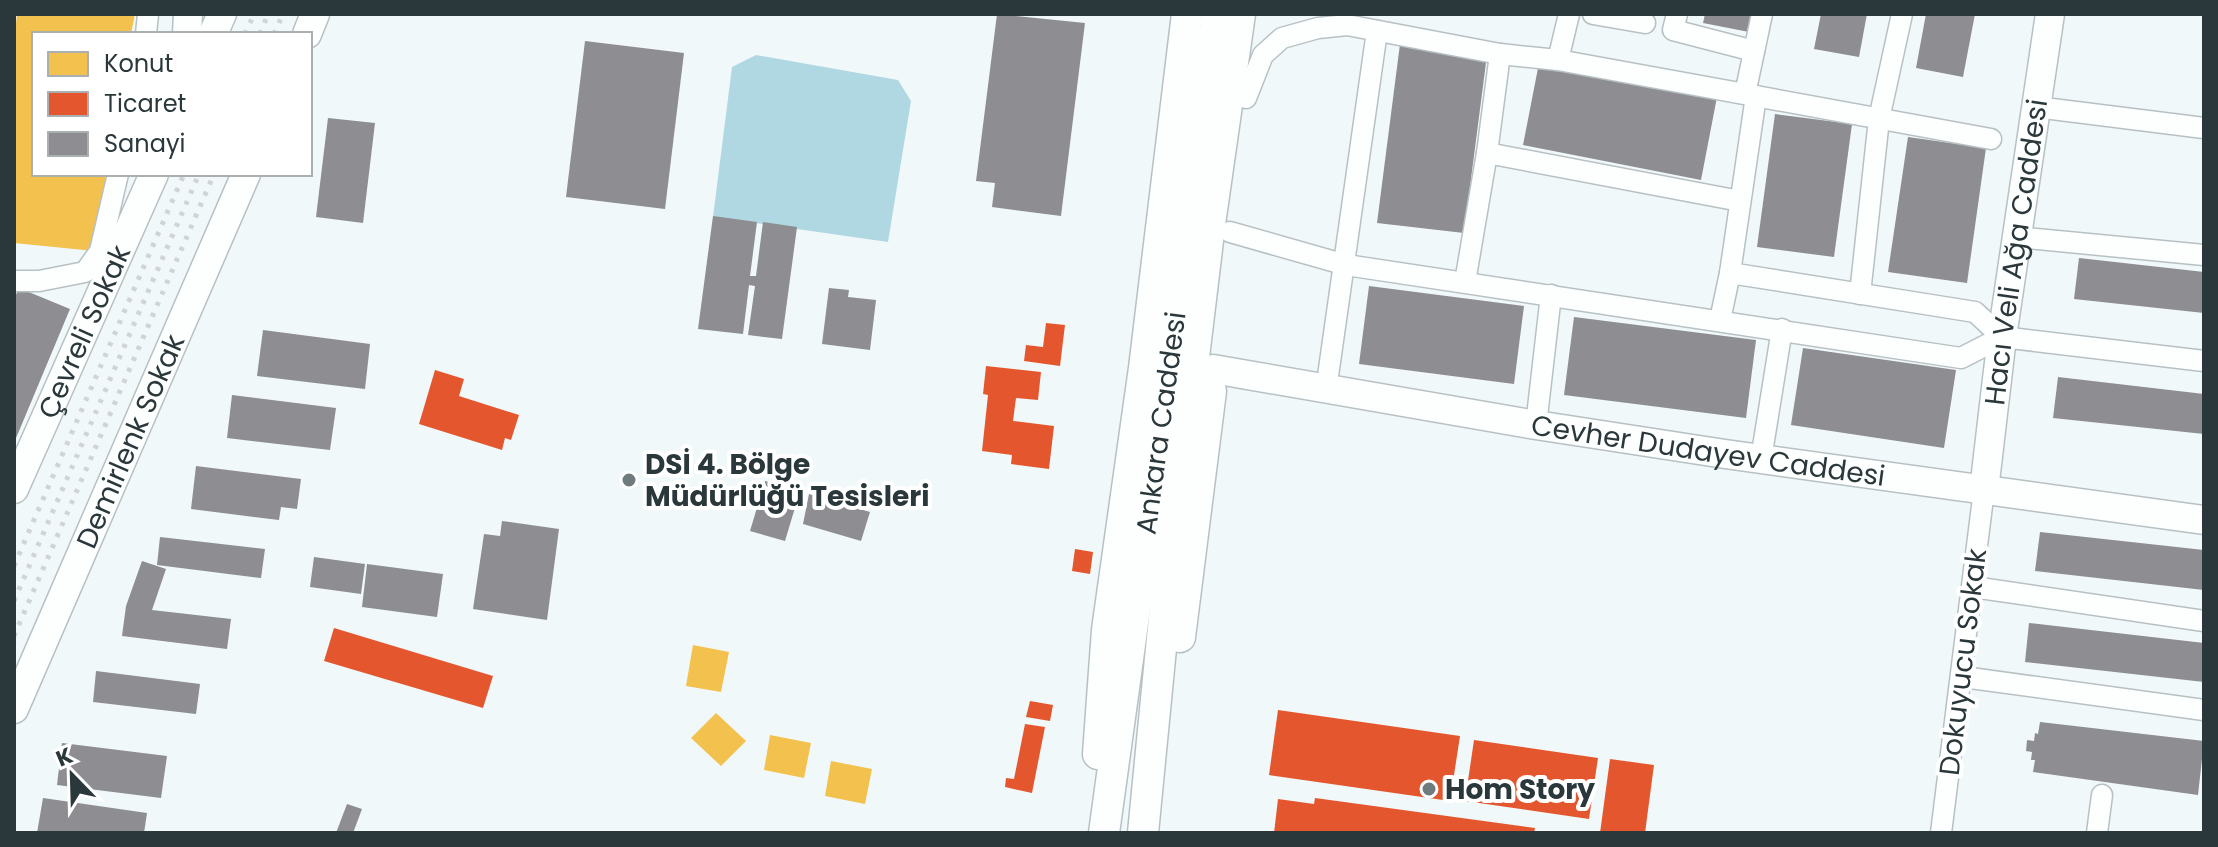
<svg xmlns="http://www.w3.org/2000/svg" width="2218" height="847" viewBox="0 0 2218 847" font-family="Poppins,sans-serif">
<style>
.forest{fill:#b0d8e3}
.homes{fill:#f2c14e}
.shops{fill:#e4572e}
.industry{fill:#8d8d92}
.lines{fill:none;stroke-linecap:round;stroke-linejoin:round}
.street-casing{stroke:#b7c1c4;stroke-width:23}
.secondary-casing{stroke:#b7c1c4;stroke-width:31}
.primary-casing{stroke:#b7c1c4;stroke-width:33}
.street{stroke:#fdfefe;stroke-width:20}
.secondary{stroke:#fdfefe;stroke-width:28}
.primary{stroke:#fdfefe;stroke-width:30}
.rail{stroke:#d1d3d5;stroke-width:5;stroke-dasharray:4 8;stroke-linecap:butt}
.poi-dot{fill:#707b7e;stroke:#fff;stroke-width:3}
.labels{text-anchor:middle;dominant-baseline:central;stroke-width:8;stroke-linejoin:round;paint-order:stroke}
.street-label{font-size:28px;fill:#2a373b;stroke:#fff}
.poi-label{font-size:28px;font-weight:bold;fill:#2a373b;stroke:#fff;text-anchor:start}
</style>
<rect width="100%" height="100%" fill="#f1f8fa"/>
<polygon class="forest" points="756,55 898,80 911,101 888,242 713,217 732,67"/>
<g class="homes">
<polygon points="17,14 135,14 131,34 34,34 34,174 107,174 94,251 14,243 14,42"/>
<polygon points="693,645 729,652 721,692 686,686"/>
<polygon points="716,713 746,741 721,766 691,738"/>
<polygon points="770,735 811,743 804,778 764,770"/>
<polygon points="831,761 872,769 865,804 825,796"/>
</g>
<g class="shops">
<polygon points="1046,323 1065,325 1060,366 1024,361 1026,345 1043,347"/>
<polygon points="986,366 1041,372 1038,400 1016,398 1013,421 1054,426 1049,469 1011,464 1012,455 982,451 988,395 983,394"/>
<polygon points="435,370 464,379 459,396 519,415 511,440 505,438 502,450 419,424"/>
<polygon points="1075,549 1093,552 1090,574 1072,571"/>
<polygon points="334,628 493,676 483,708 324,661"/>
<polygon points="1030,701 1053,705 1050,721 1026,717"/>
<polygon points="1278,710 1460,736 1450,801 1269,775"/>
<polygon points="1025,724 1045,727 1032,793 1005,787 1006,778 1014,779"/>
<polygon points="1474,740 1598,758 1589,819 1465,801"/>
<polygon points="1610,759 1654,765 1645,833 1600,833"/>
<polygon points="1315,798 1535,828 1534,833 1274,833 1278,799 1314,804"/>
</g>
<g class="industry">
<polygon points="997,14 1085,23 1061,216 992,207 995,183 976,181"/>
<polygon points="1705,14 1752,14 1749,32 1703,23"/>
<polygon points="1821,14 1867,14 1859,57 1814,49"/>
<polygon points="1926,14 1975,14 1963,77 1916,68"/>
<polygon points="585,41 684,53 665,209 566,197"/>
<polygon points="1400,44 1487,55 1464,233 1377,223"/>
<polygon points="1539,63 1717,97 1701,180 1523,145"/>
<polygon points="1775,114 1852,124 1834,257 1757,247"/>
<polygon points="328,118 375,123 363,223 316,217"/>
<polygon points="1908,137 1986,148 1967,283 1888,272"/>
<polygon points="713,216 757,222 750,276 756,276 763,222 797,227 782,339 748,335 755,286 749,285 743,334 698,329"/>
<polygon points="2079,258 2204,272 2204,313 2074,299"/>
<polygon points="1369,286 1524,306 1514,384 1359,364"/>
<polygon points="19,288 70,309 14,443 14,299"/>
<polygon points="829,288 849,290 848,297 876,300 870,350 822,344"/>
<polygon points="1574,317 1756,340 1746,418 1564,395"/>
<polygon points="263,330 370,344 365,389 257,376"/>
<polygon points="1803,348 1956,370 1944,448 1791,425"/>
<polygon points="2058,377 2204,394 2204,434 2053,418"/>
<polygon points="232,395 336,408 330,450 227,438"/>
<polygon points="196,466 301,479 297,509 281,507 279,520 191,509"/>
<polygon points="765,481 800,491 785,541 750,531"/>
<polygon points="809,494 870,512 861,541 803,524"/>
<polygon points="502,521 559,529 547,620 473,609 484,534 500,536"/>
<polygon points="2040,532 2204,550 2204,590 2035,571"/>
<polygon points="160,537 265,549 261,578 157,565"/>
<polygon points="314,557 365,564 361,594 310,587"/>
<polygon points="142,561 166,569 152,610 231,619 227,649 122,636 126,606"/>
<polygon points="367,564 443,574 437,617 362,607"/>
<polygon points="2029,623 2204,643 2204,682 2025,662"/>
<polygon points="96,671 200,684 196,714 93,702"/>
<polygon points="2040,722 2204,741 2198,795 2033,772 2035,760 2031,760 2032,752 2026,751 2027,740 2034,741 2035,733 2038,734"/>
<polygon points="62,743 167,756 161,798 57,785"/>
<polygon points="43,798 147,813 144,833 37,833"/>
<polygon points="347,804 362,809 353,833 336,833"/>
</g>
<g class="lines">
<defs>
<g id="street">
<polyline points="1593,14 1645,23"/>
<polyline points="1677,14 1673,30 1754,51"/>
<polyline points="146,34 148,14"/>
<polyline points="1558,60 1569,14"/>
<polyline points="1745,94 1762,14"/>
<polyline points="1246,98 1263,55 1282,38 1318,28 1347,25 1500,54 1558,60 1991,139"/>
<polyline points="2036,107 2204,128"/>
<polyline points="1487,153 1740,201"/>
<polyline points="1230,232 1346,265 1961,358 2002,337 2204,361"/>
<polyline points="2016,237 2204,255"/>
<polyline points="1730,273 1975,312 2002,337"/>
<polyline points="14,281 39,281 85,272 100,251 118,174"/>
<polyline points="1465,282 1487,153 1500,54"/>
<polyline points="1860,294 1879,119 1902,14"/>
<polyline points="1720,320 1730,273 1756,96"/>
<polyline points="1326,390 1377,31"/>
<polyline points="1536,425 1551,295"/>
<polyline points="1761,459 1782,329"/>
<polyline points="1973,587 2204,621"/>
<polyline points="1963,677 2204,710"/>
<polyline points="1941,833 1984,490"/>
<polyline points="2097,833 2102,795"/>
</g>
<g id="secondary">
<polyline points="187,34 188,14"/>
<polyline points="213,34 222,14"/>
<polyline points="307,34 315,14"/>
<path id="s1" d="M1213 369 1536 425 1725 454 2204 520"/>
<path id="s2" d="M14 489 154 174"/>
<path id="s3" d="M1984 490 2002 337 2050 14"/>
<path id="s4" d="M14 709 246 174"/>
</g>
<g id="primary">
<polyline points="1180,637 1211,391"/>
<polyline points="1098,754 1107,630 1144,368 1187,14"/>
<path id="s5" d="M1104 833 1217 14"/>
<polyline points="1143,833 1170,556 1210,224 1240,14"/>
</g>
</defs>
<use href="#street" class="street-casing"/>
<use href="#secondary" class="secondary-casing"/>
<use href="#primary" class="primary-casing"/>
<use href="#street" class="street"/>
<use href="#secondary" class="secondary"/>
<use href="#primary" class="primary"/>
<g class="rail">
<polyline points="245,34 254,14"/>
<polyline points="260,34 268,14"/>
<polyline points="274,34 283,14"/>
<polyline points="14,566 184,174"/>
<polyline points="14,601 199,174"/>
<polyline points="14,636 214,174"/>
</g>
</g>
<g class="poi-dot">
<circle cx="629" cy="480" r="8"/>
<circle cx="1429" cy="789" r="8"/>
</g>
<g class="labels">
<g class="street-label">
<text stroke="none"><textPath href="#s3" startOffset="240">Hacı Veli Ağa Caddesi</textPath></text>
<text stroke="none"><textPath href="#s2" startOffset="172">Çevreli Sokak</textPath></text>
<text stroke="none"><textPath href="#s5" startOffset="414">Ankara Caddesi</textPath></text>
<text stroke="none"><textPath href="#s4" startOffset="292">Demirlenk Sokak</textPath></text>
<text stroke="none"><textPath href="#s1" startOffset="502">Cevher Dudayev Caddesi</textPath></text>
<text transform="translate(1963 662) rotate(-83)">Dokuyucu Sokak</text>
</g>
<g class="poi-label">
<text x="645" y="464">DSİ 4. Bölge<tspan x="645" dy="32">Müdürlüğü Tesisleri</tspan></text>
<text x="1445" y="789">Hom Story</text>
</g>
</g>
<rect width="2218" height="847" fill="none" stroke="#2a373b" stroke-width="32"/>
<rect x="32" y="32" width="280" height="144" fill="#ffffff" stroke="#aaafb1" stroke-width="2"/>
<rect x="48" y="52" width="40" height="24" fill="#f2c14e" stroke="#aaafb1" stroke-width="2"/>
<text x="104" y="72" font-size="24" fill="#2a373b">Konut</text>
<rect x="48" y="92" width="40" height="24" fill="#e4572e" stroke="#aaafb1" stroke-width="2"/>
<text x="104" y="112" font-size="24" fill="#2a373b">Ticaret</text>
<rect x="48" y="132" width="40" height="24" fill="#8d8d92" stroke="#aaafb1" stroke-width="2"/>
<text x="104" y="152" font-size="24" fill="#2a373b">Sanayi</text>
<g transform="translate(72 775) rotate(337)" stroke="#ffffff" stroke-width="6" paint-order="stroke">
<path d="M0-6L14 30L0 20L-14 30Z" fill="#2a373b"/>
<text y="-12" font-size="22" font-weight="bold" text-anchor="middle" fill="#2a373b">K</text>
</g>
</svg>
